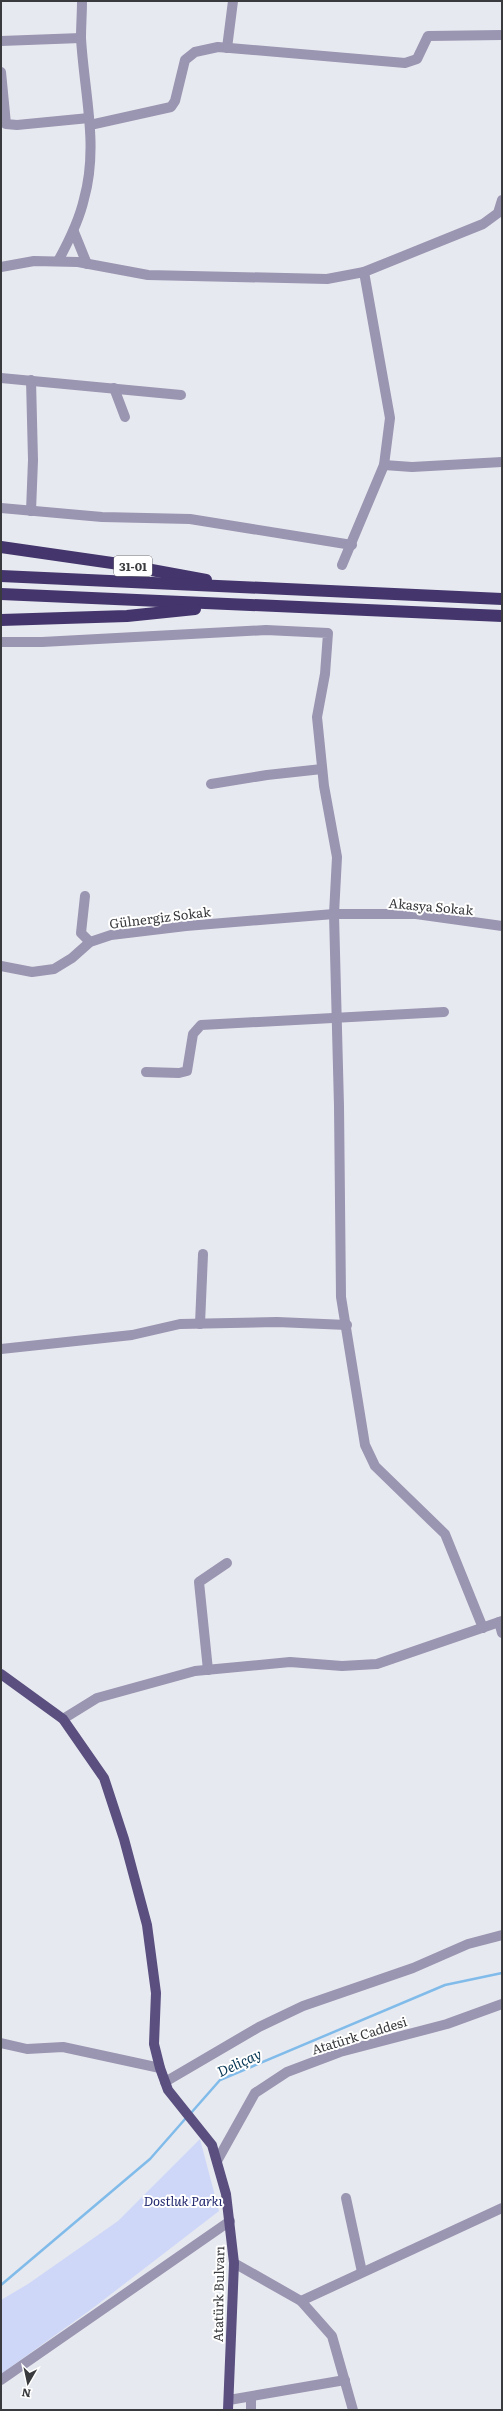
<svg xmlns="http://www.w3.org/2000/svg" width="503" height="2411" viewBox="0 0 503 2411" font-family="Literata,serif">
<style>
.green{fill:#ced7f8}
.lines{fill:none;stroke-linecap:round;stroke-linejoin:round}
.stream{stroke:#80bbea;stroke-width:2.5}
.minor{stroke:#9a95b1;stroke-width:10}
.major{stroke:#5a4f7f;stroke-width:10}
.highway{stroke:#44366c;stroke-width:12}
.labels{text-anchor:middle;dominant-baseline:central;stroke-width:4;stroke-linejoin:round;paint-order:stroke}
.shield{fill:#fff;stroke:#747577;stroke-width:1}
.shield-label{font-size:12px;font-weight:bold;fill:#393a3d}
.street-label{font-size:13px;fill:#393a3d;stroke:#fff}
.park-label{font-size:13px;font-style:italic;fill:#21276e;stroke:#fff}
.water-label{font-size:14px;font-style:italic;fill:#033452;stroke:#fff}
</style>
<rect width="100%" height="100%" fill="#e7e9f0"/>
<polygon class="green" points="200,2139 219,2211 93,2308 1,2374 1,2300 28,2284 118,2221"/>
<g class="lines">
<g class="stream">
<polyline points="191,2113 220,2080 445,1985 502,1973"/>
<polyline points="1,2285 150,2159 186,2118"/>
</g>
<g class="minor">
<polyline points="1,41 81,38"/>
<polyline points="227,48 233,1"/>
<polyline points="1,72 6,124 17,125 89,118"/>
<polyline points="90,125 171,107 175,101 185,60 195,52 218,47 405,63 417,59 428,36 502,35"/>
<polyline points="74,232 87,264"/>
<path d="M58 261C69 241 79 221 84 199 99 146 84 92 81 38 81 26 82 13 82 1"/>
<polyline points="1,267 34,261 78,262 148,275 327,279 364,272 483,224 498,213 502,200"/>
<polyline points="1,378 181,395"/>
<polyline points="31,380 33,460 31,511"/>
<polyline points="114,388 125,417"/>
<polyline points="384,465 412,467 502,462"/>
<polyline points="1,508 102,517 190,519 352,545"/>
<polyline points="342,565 384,465 390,418 364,272"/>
<polyline points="1,642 42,642 266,630 328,633 325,674 317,717 324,786 337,857 334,914 339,1106 341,1297 365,1445 375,1466 445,1534 483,1628"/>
<polyline points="211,784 267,775 322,769"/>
<polyline points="85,896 81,933 90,942"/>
<polyline points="1,966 32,972 54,969 72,958 90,942 111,935 186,926 334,914 416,914 502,926"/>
<polyline points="146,1072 179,1073 187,1071 193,1034 201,1025 444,1012"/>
<polyline points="200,1324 203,1254"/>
<polyline points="1,1349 132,1335 180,1324 277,1322 347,1325"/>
<polyline points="499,1622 502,1633"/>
<polyline points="208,1670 199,1582 227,1563"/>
<polyline points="63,1719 97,1698 195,1671 290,1662 342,1666 377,1664 502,1621"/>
<polyline points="1,2043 27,2049 63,2047 160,2068"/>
<polyline points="165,2082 259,2027 303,2006 413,1968 468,1944 502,1935"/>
<polyline points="217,2161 255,2093 287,2072 340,2052 447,2024 502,2004"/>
<polyline points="346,2198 362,2272"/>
<polyline points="234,2263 301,2301 332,2336 353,2410"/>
<polyline points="301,2301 502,2208"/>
<polyline points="1,2380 230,2221"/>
<polyline points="251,2397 251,2410"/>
<polyline points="229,2400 345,2380"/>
</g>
<polyline class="major" points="1,1674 63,1719 104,1778 124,1839 147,1925 156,1993 154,2044 160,2068 168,2090 212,2145 226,2194 234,2263 228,2410"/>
<g class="highway">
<polyline points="1,547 119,564 206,580"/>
<polyline points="1,576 502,599"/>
<polyline points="1,594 502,616"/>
<polyline points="1,620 127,616 195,609"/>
</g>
</g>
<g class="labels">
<rect class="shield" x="114" y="556" width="38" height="20" rx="3"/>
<g class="shield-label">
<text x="133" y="566">31-01</text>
</g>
<g class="street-label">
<text transform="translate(431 906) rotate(5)">Akasya Sokak</text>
<text transform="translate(160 917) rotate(-7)">Gülnergiz Sokak</text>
<text transform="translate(359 2035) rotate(-17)">Atatürk Caddesi</text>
<text transform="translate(218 2294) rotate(-89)">Atatürk Bulvarı</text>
</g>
<g class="park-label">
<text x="183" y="2200">Dostluk Parkı</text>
</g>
<g class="water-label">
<text transform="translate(239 2062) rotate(-25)">Deliçay</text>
</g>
</g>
<rect width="503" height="2411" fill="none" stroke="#393a3d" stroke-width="4"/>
<g transform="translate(28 2383) rotate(189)" stroke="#ffffff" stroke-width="3" paint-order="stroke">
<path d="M0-3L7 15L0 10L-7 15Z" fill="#393a3d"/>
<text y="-6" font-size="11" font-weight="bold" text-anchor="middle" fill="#393a3d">N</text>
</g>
</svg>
